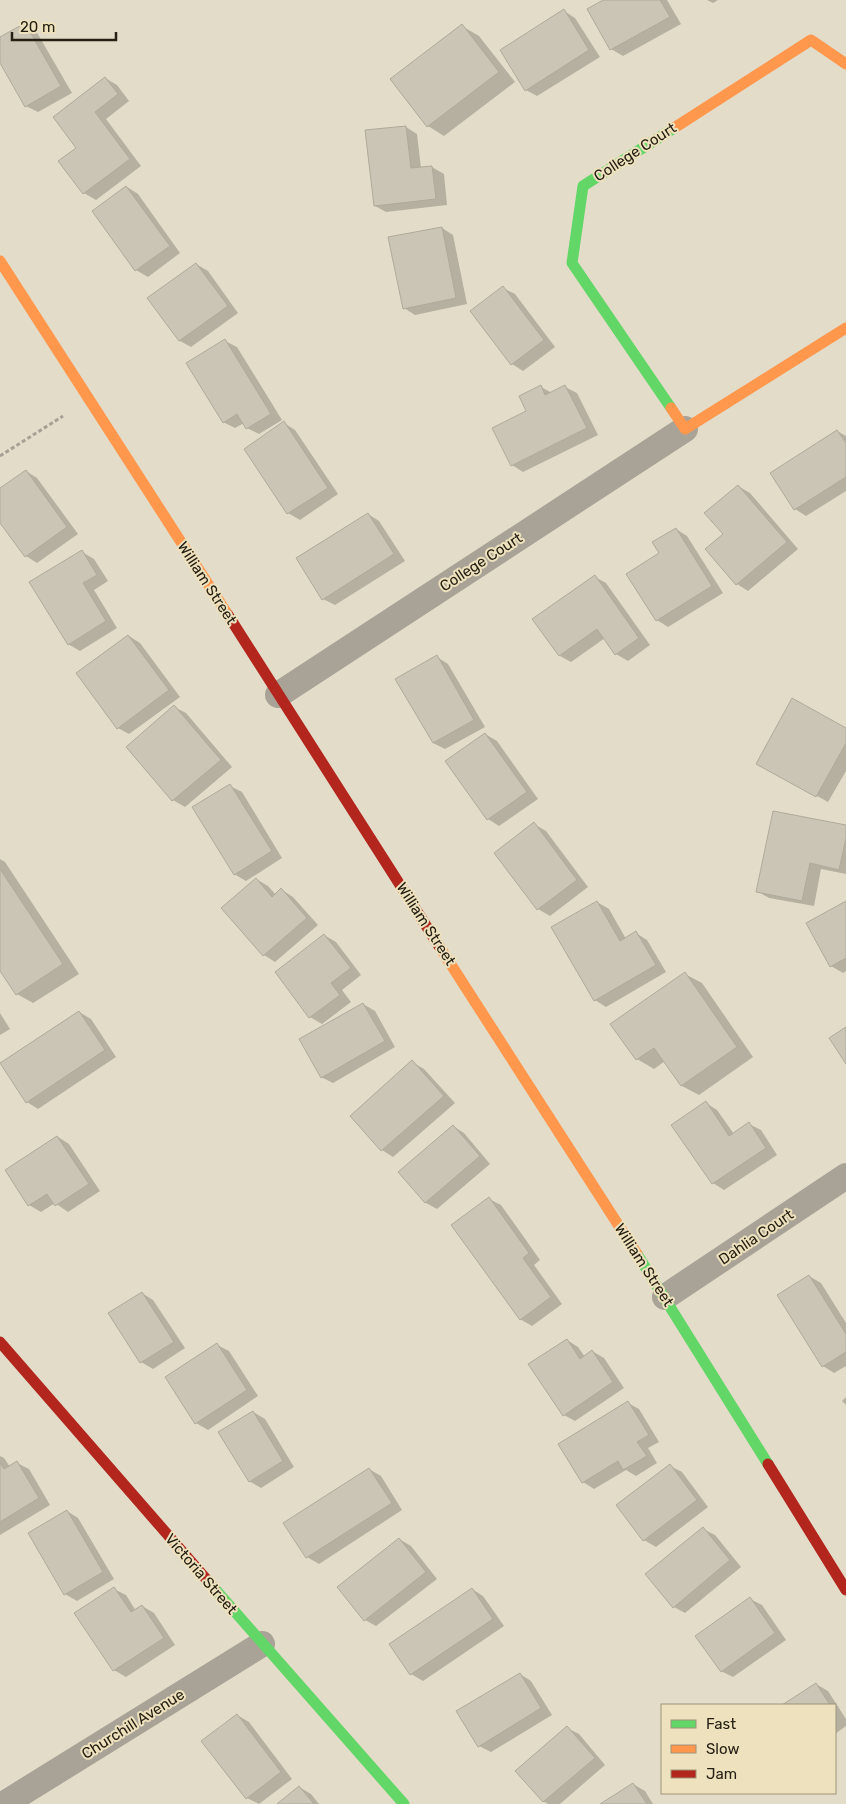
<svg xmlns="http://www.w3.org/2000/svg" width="846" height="1804" viewBox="0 0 846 1804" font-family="Rubik,sans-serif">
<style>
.shadow{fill:#0003}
.building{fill:#cac5b5;stroke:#b0aa9b}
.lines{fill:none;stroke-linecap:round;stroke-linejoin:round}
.path{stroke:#a7a195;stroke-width:3;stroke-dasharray:4 2.5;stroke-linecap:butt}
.street{stroke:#a8a396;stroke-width:26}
.fast{stroke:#63d668;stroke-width:11}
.slow{stroke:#ff974d;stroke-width:11}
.jam{stroke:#b3261e;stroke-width:11}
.labels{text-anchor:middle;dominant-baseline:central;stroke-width:4;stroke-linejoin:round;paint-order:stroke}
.street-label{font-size:15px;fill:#252013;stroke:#eee1be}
</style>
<rect width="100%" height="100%" fill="#e3dcc9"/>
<g class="shadow">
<polygon points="605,0 667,0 681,24 623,56 611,49"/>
<polygon points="707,0 718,0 713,3"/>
<polygon points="564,11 575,18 600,57 537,96 526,90"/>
<polygon points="25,25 36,31 72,93 38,112 26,106 0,60 0,39"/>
<polygon points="462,26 479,36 515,82 444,136 428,126"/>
<polygon points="105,78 117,85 129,101 106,119 141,166 96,200 84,193 78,148"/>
<polygon points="406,127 417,134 421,168 432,167 444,174 447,205 386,212 375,206"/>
<polygon points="127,187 138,194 180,253 148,277 136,270 94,211"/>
<polygon points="442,228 453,235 467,304 415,315 404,308"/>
<polygon points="196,264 208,271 238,313 191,347 180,341 149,298"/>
<polygon points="503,288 515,294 555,347 523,371 512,364"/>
<polygon points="225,341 237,347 282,420 259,434 247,428 244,423 235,428 223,422"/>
<polygon points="541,387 552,393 565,387 577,393 598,435 523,472 512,465 528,412"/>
<polygon points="284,423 295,430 338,494 300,520 288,513"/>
<polygon points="837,431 846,436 846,491 806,516 795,509"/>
<polygon points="26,471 37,478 78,534 37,563 26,556 0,521 0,490"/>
<polygon points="738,486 750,493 798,549 748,591 737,584 707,549 725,534"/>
<polygon points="368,514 379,521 405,561 335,605 323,599"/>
<polygon points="676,529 687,536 723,593 668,627 657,620"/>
<polygon points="82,552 94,559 108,581 94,590 117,628 80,651 68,644"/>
<polygon points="595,577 606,583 650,645 628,661 616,654 605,638 571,662 560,656"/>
<polygon points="129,636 140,643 180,697 129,734 118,728"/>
<polygon points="437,657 448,664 485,727 445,749 433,743"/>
<polygon points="174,707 186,713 232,767 185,807 173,800 127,748"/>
<polygon points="846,729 846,771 828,802 758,763"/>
<polygon points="485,734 497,741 538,799 499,826 488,819"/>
<polygon points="230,786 242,792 282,858 246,881 234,874"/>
<polygon points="534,824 546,831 588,887 550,916 538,909"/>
<polygon points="846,827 846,874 821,869 814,906 769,898 757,891"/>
<polygon points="0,859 5,862 79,974 33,1003 17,994 0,969"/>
<polygon points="256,879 268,886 276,895 282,890 293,897 318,925 275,962 264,955"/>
<polygon points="597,902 609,909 626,939 636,933 647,940 666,972 606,1007 595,1000"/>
<polygon points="846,902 846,971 843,973 831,966"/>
<polygon points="324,935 336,942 361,975 342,990 351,1002 322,1024 310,1017"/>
<polygon points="685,974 702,983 753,1057 699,1095 682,1086 665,1061 654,1069 637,1059"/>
<polygon points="363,1004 375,1011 395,1047 333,1083 321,1077"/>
<polygon points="79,1012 91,1019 116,1057 38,1109 27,1102"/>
<polygon points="0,1013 10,1029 0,1035"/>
<polygon points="412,1062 424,1069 455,1103 393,1157 382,1150"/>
<polygon points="706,1103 717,1110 734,1134 749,1124 761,1130 777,1155 724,1190 713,1183"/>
<polygon points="453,1126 464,1133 490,1164 437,1209 426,1203 400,1172"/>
<polygon points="58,1137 69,1144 100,1191 68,1212 55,1203 41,1212 29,1205"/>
<polygon points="489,1199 501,1205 540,1260 534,1265 562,1304 532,1326 520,1319"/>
<polygon points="809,1276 821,1283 846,1323 846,1366 834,1373 823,1366"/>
<polygon points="142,1293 153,1300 185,1348 153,1369 141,1362 109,1313"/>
<polygon points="567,1340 578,1347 585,1357 592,1351 604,1358 624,1388 575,1421 564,1415"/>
<polygon points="217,1345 229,1351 258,1396 208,1430 196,1423"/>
<polygon points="846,1397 846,1405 842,1401"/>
<polygon points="628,1403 639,1409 659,1442 648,1448 657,1463 636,1476 626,1470 594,1489 583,1482"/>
<polygon points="253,1412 265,1419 294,1467 261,1488 249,1481"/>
<polygon points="0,1456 4,1458 10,1467 17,1463 29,1469 50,1505 0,1535"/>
<polygon points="670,1466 682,1472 708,1507 656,1547 644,1540"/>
<polygon points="369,1469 381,1476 402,1510 319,1564 307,1557"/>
<polygon points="67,1511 78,1518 114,1579 77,1601 65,1594"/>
<polygon points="703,1529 715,1535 741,1567 685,1613 674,1607"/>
<polygon points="399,1539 411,1546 437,1579 376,1626 365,1620"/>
<polygon points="114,1589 126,1595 136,1611 142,1606 154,1613 175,1645 126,1677 114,1670"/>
<polygon points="472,1589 483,1596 504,1626 423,1681 411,1674 391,1644"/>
<polygon points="750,1599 762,1605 786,1640 733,1677 721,1671"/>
<polygon points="520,1674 531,1681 552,1715 491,1752 479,1746"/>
<polygon points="816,1684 828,1691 846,1719 846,1726 835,1734 835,1705 784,1705"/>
<polygon points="237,1715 249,1722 292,1779 259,1804 247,1798"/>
<polygon points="567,1728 579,1734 605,1765 560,1804 548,1804 543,1801"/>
<polygon points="633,1784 645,1791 653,1804 603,1804"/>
<polygon points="299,1787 311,1794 319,1804 279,1804"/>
</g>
<g class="building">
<polygon points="603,0 660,0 670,17 610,50 587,9"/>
<polygon points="564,9 589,50 525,91 500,50"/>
<polygon points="25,23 61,86 25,107 0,63 0,37"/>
<polygon points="462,24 499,72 427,127 390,79"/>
<polygon points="105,77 118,94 95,112 130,159 83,194 58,161 76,148 53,117"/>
<polygon points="406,126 411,168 432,166 436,199 374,206 365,130"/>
<polygon points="126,186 170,246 135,271 92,211"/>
<polygon points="442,227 456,298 403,309 388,237"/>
<polygon points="196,263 228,306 179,341 147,298"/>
<polygon points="503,286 544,340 511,365 470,311"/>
<polygon points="225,339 271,414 246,429 237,414 223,423 186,363"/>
<polygon points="541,385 545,395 565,385 587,428 511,466 492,428 526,411 519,396"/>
<polygon points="284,421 328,488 287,514 244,449"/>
<polygon points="837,430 846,443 846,477 794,510 770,473"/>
<polygon points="26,470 67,527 25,557 0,523 0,488"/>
<polygon points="738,485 787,542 736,585 705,549 723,534 704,513"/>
<polygon points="368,513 394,554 322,600 296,558"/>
<polygon points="676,528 712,586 656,621 626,574 659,553 652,542"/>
<polygon points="82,550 97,575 83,583 106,621 68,645 29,582"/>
<polygon points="595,575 639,638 615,655 597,629 559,656 532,619"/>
<polygon points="128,635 169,690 117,729 76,673"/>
<polygon points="437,655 474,720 433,743 395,679"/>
<polygon points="792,698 846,728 846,743 816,797 756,764"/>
<polygon points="174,705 221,760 172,801 126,747"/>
<polygon points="485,733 527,792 487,820 445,761"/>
<polygon points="230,784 272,851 234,875 192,807"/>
<polygon points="773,811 846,825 846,838 839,870 810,863 802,901 756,892"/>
<polygon points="534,822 577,880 537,910 494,853"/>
<polygon points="0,869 63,964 16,995 0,971"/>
<polygon points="256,878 272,897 281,888 307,918 263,956 221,908"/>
<polygon points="597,901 620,941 636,931 656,965 594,1001 551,927"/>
<polygon points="846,901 846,958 830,967 806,923"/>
<polygon points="324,934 351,968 331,983 340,995 309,1018 275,972"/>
<polygon points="685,972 737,1047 681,1086 654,1048 636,1060 610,1024"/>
<polygon points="363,1003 385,1041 321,1078 299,1039"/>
<polygon points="79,1011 105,1050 26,1103 0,1063"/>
<polygon points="846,1027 846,1064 829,1038"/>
<polygon points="412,1060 444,1096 381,1151 350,1116"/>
<polygon points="706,1101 729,1136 749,1122 766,1148 712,1184 671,1125"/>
<polygon points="453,1125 480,1156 425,1203 398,1172"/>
<polygon points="57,1136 89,1184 55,1206 47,1194 28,1206 5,1170"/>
<polygon points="489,1197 529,1253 523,1258 551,1297 520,1320 451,1225"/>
<polygon points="809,1275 846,1334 846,1352 822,1367 777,1295"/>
<polygon points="142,1292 174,1342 140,1363 108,1313"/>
<polygon points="567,1339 580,1359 592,1350 613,1382 563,1416 528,1364"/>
<polygon points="217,1343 247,1390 195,1424 165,1377"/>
<polygon points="628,1401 649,1435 637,1442 647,1456 623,1470 618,1461 582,1483 558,1444"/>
<polygon points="253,1411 283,1461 249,1482 218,1432"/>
<polygon points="17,1461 39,1498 0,1522 0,1463 4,1469"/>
<polygon points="670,1464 697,1500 643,1541 616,1505"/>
<polygon points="369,1468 392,1503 306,1558 283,1523"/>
<polygon points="67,1510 103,1572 64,1595 28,1533"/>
<polygon points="703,1527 730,1560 673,1608 645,1574"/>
<polygon points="399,1538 426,1572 364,1621 337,1587"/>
<polygon points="114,1587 131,1612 142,1605 164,1638 113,1671 74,1613"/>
<polygon points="472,1588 493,1619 410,1675 389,1644"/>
<polygon points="750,1597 775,1633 721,1672 695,1636"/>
<polygon points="520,1673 541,1708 478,1747 456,1711"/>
<polygon points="816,1683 830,1705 782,1705"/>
<polygon points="237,1714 281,1772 246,1799 201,1741"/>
<polygon points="567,1726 595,1758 543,1802 515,1771"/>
<polygon points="633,1783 647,1804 600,1804"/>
<polygon points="299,1786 314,1804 277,1804"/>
</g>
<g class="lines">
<polyline class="path" points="0,456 63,416"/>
<g class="street">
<polyline points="278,695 685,429"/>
<polyline points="665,1297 846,1176"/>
<polyline points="4,1804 262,1644"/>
</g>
<g class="fast">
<polyline points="671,408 572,263 583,186 674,128"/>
<polyline points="637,1254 768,1464"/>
<polyline points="214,1588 404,1804"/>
</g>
<g class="slow">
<polyline points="674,128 811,40 846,64"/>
<polyline points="0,261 228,615"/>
<polyline points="671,408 685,429 846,328"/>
<polyline points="439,946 637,1254"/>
</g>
<g class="jam">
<polyline points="228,615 439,946"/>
<polyline points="0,1342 214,1588"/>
<polyline points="768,1464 846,1590"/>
</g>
</g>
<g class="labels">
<g class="street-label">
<text transform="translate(635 152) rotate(-33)">College Court</text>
<text transform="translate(481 562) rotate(-33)">College Court</text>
<text transform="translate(207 583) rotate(57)">William Street</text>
<text transform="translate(426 924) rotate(57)">William Street</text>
<text transform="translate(756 1237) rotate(-34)">Dahlia Court</text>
<text transform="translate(644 1265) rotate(57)">William Street</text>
<text transform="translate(201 1574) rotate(49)">Victoria Street</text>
<text transform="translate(133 1724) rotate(-32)">Churchill Avenue</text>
</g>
</g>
<rect x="661" y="1704" width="175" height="90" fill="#eee1be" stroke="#9e947a"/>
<rect x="671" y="1720" width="25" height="8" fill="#63d668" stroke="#9e947a"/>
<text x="706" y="1729" font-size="15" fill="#252013">Fast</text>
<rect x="671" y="1745" width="25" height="8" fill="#ff974d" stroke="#9e947a"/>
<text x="706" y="1754" font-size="15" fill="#252013">Slow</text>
<rect x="671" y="1770" width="25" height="8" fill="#b3261e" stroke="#9e947a"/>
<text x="706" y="1779" font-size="15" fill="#252013">Jam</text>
<path d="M12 32v8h104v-8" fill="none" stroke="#252013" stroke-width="2.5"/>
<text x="20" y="32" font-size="15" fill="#252013" stroke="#eee1be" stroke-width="4" paint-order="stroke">20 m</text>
</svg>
